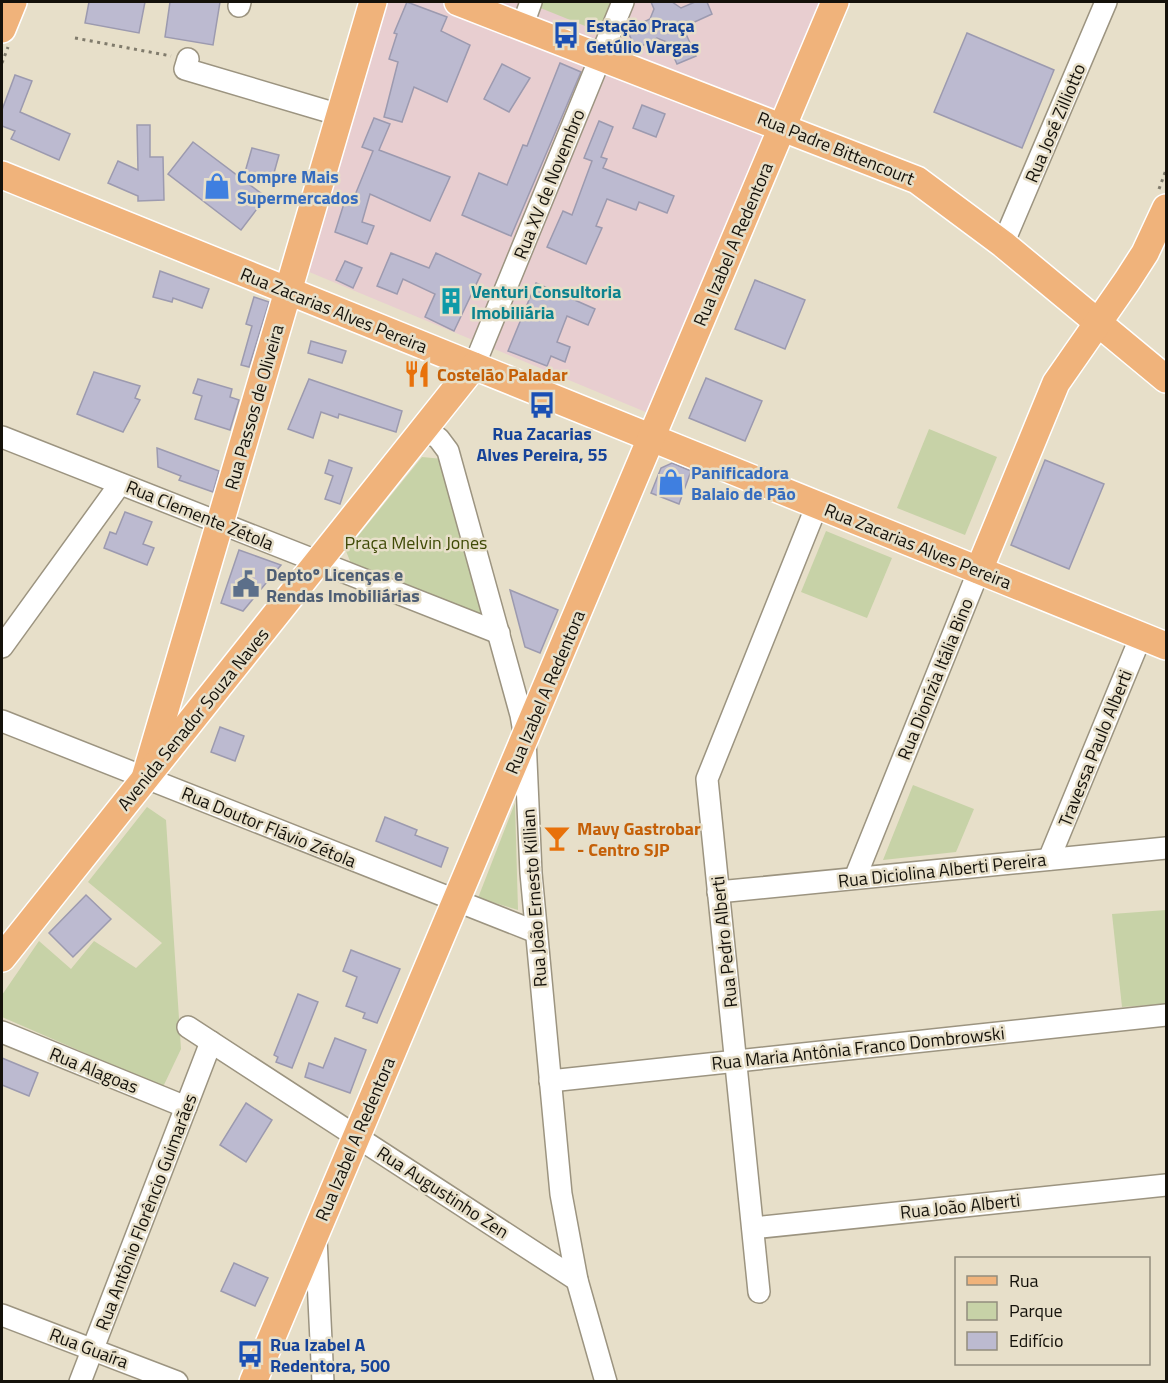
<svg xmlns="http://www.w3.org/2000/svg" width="1168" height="1383" viewBox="0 0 1168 1383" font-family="'Titillium Web',sans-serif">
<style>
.commercial{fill:#e8ced0}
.green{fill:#c7d2a7}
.building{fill:#bcbad0;stroke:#9c9aaf;stroke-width:1.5}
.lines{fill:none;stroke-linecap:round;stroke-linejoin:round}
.minor-casing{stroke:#9c9480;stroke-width:24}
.major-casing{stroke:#fff;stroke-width:30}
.path{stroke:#807b6c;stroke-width:3;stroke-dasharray:3 4.5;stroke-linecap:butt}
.minor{stroke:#fff;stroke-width:21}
.major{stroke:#f0b37b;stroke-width:27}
.labels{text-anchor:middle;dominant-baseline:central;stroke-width:5;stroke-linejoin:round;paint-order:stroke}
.transit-label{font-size:18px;font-weight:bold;fill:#164399;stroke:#e7dfc9;text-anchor:start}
.street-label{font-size:18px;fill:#14110a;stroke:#e7dfc9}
.shop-label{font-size:18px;font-weight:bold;fill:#366cbe;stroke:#e7dfc9;text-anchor:start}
.culture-label{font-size:18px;font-weight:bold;fill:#0d838f;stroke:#e7dfc9;text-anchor:start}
.food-label{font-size:18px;font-weight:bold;fill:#c56008;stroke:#e7dfc9;text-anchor:start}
.park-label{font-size:18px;fill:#3f4a06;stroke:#e7dfc9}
.service-label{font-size:18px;font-weight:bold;fill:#4e5e75;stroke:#e7dfc9;text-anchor:start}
</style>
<rect width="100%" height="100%" fill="#e7dfc9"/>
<polygon class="commercial" points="364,2 824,2 648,413 290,264"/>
<g class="green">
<polygon points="534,2 618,2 605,34 533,5"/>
<polygon points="929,429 997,457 965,535 897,508"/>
<polygon points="422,457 443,459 489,620 354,571 346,551"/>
<polygon points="826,531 892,558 867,618 801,592"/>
<polygon points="913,785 974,809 956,852 883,860"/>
<polygon points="515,803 518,910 478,898"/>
<polygon points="147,807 166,820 181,1049 163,1087 2,1017 2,995 39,941 71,969 94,941 136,968 162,943 88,882"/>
<polygon points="1166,910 1166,1004 1122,1007 1112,914"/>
</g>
<g class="building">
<polygon points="89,2 145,2 139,33 85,23"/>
<polygon points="170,2 220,2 213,45 165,37"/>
<polygon points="407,2 447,17 441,31 470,45 447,102 414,87 402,122 384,117 398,62 389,59 397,34 394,33"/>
<polygon points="651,2 672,2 681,8 695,2 707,2 712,14 690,24 686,34 696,56 677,64 667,42 657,38 636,49 627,30 650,19 654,9"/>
<polygon points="967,33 1054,70 1022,148 934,112"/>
<polygon points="560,63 581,72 511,236 462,215 479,173 507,185 523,145 527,146"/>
<polygon points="502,64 530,78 509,112 484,99"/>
<polygon points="15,75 32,81 20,112 70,134 59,160 11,139 15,131 2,126 2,110"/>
<polygon points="642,105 665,114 656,137 633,128"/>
<polygon points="374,118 390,124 379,150 450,177 430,221 370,194 362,222 374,226 367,244 335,232 346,197 353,200 373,151 362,147"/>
<polygon points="599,121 613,127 601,157 607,159 603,168 674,196 667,213 639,202 636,210 607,199 596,226 602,228 586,264 547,247 563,211 572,215 592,161 584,158"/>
<polygon points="137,125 150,125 150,157 163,157 164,200 138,201 138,196 108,183 118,161 138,170"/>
<polygon points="193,142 266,197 241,230 168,174"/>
<polygon points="252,148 279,155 272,180 245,172"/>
<polygon points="391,253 429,268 436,253 481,274 454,331 425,317 435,294 403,279 397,294 377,286"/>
<polygon points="345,261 362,268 353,288 336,280"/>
<polygon points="160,271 209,289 202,308 173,298 172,302 153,297"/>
<polygon points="755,280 805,300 785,349 735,329"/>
<polygon points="536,283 595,309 588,325 567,316 557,342 570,347 565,362 551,356 547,366 508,351"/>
<polygon points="254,297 269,302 249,367 241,365 252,326 246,324"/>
<polygon points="311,341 346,351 342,363 308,353"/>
<polygon points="94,372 140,386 135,398 140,400 123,432 77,414"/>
<polygon points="706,378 762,401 745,441 689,418"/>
<polygon points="198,379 232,389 230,397 239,400 230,430 195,419 202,396 193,393"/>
<polygon points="309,379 402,411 396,432 339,414 338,418 321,412 313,438 288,429"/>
<polygon points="157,448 219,471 213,492 179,480 181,476 158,467"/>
<polygon points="329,460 352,468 340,504 325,499 333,476 325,473"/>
<polygon points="1045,460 1104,484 1069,569 1011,545"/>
<polygon points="672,463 691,471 679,504 651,493 661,468"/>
<polygon points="125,512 152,522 143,544 154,548 147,565 104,548 110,532 116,534"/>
<polygon points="239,550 281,565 243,611 221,603"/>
<polygon points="510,590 558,610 540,653 525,647"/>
<polygon points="220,727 244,736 235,761 211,752"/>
<polygon points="385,817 417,830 415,835 448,848 441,867 376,841"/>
<polygon points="86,895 111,919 73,957 49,933"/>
<polygon points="351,950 400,969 377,1023 363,1018 365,1013 346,1006 357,977 343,971"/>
<polygon points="298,994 318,1002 292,1068 276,1062 278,1057 274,1055"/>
<polygon points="335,1038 366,1050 350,1093 305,1077 309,1063 323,1068"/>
<polygon points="2,1058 38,1073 29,1096 2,1085"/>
<polygon points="246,1103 272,1120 246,1162 220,1145"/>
<polygon points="234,1263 268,1278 255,1306 221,1291"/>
</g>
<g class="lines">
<defs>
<g id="minor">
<polyline points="239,6 240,2"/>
<polyline points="522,27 531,2"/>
<polyline points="188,59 185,69 340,115"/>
<polyline points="1003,244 1106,2"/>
<polyline points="474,366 623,2"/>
<polyline points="425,428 439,439 448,451 521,715 525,738 531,873 561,1194 577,1280 606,1382"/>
<polyline points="2,437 499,633"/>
<polyline points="2,647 120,484"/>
<polyline points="2,721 536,932"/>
<polyline points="1049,859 1141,636"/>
<polyline points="855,878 979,570"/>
<polyline points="718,892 1166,848"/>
<polyline points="188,1027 577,1280"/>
<polyline points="2,1032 186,1107"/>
<polyline points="550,1081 1166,1015"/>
<polyline points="753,1228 1166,1185"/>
<polyline points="316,1238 323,1382"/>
<polyline points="759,1292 707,779 817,505"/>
<polyline points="2,1315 177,1382"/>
<polyline points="80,1382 211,1042"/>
</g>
<g id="major">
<polyline points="458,2 917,180 1003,244 1166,379"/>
<polyline points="2,29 13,2"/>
<polyline points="2,175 1166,646"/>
<polyline points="979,570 1056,383 1127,281 1145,253 1166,208"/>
<polyline points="145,778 373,2"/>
<polyline points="2,958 474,366"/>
<polyline points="253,1382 835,2"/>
</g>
</defs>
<use href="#minor" class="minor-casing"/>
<use href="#major" class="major-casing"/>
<g class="path">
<polyline points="75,38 171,56"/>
<polyline points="2,63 8,47"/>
<polyline points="1159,189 1166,170"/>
</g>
<use href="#minor" class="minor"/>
<use href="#major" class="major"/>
</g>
<defs>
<symbol id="bus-bare" viewBox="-9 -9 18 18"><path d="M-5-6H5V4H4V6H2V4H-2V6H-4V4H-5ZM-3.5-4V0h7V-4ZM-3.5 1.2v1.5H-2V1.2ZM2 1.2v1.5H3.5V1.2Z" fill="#1a4fb4" stroke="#e7dfc9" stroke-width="2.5" paint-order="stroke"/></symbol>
<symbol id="shop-bare" viewBox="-9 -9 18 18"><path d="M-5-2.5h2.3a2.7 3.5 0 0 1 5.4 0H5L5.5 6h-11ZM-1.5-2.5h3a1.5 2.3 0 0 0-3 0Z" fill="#3f7fe0" stroke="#e7dfc9" stroke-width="2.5" paint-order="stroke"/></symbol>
<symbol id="building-bare" viewBox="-9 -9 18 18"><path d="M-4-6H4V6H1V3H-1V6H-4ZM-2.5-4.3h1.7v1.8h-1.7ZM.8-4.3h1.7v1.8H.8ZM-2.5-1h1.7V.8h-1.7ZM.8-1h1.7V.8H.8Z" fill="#0f9aa8" stroke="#e7dfc9" stroke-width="2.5" paint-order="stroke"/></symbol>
<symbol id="restaurant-bare" viewBox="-9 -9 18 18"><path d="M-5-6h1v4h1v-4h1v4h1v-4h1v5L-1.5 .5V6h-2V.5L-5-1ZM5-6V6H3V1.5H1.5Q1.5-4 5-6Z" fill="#e8710a" stroke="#e7dfc9" stroke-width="2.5" paint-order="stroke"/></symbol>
<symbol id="civic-bare" viewBox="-9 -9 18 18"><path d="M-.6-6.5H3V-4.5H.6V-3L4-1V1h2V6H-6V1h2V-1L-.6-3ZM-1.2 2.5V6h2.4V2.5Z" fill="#5c6f8a" stroke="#e7dfc9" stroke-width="2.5" paint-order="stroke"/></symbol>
<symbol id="bar-bare" viewBox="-9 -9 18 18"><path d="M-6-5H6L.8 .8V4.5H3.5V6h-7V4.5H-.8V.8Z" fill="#e8710a" stroke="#e7dfc9" stroke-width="2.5" paint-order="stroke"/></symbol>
</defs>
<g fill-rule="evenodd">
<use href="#bus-bare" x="547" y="16" width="38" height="38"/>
<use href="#shop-bare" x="198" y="167" width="38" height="38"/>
<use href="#building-bare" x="432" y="282" width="38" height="38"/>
<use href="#restaurant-bare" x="398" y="355" width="38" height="38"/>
<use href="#bus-bare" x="523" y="386" width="38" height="38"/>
<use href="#shop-bare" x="652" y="463" width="38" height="38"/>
<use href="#civic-bare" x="227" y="565" width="38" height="38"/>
<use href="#bar-bare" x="538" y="819" width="38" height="38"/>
<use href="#bus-bare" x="231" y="1335" width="38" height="38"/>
</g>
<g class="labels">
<g class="transit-label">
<text x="586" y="25">Estação Praça<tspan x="586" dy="21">Getúlio Vargas</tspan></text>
<text x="542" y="433" text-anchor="middle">Rua Zacarias<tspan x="542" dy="21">Alves Pereira, 55</tspan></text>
<text x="270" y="1344">Rua Izabel A<tspan x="270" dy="21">Redentora, 500</tspan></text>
</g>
<g class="street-label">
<text transform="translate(1055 123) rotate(-67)">Rua José Zilliotto</text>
<text transform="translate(836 148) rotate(22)">Rua Padre Bittencourt</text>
<text transform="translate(549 184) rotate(-68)">Rua XV de Novembro</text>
<text transform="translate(733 244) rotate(-67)">Rua Izabel A Redentora</text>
<text transform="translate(334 310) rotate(22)">Rua Zacarias Alves Pereira</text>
<text transform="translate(254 407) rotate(-74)">Rua Passos de Oliveira</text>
<text transform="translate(200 515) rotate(22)">Rua Clemente Zétola</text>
<text transform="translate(918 546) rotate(22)">Rua Zacarias Alves Pereira</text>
<text transform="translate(935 679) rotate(-68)">Rua Dionízia Itália Bino</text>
<text transform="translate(545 692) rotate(-67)">Rua Izabel A Redentora</text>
<text transform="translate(193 719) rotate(-51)">Avenida Senador Souza Naves</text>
<text transform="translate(1095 748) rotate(-68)">Travessa Paulo Alberti</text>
<text transform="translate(269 827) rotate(22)">Rua Doutor Flávio Zétola</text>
<text transform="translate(942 870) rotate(-6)">Rua Diciolina Alberti Pereira</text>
<text transform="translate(534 898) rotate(-94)">Rua João Ernesto Killian</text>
<text transform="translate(724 942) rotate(-96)">Rua Pedro Alberti</text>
<text transform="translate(858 1048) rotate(-6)">Rua Maria Antônia Franco Dombrowski</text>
<text transform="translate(94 1070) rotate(22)">Rua Alagoas</text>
<text transform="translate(355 1139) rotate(-67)">Rua Izabel A Redentora</text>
<text transform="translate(443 1192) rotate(33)">Rua Augustinho Zen</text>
<text transform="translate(960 1206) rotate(-6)">Rua João Alberti</text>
<text transform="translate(146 1212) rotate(-69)">Rua Antônio Florêncio Guimarães</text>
<text transform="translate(89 1348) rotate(21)">Rua Guaíra</text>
</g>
<g class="shop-label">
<text x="237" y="176">Compre Mais<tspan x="237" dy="21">Supermercados</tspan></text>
<text x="691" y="472">Panificadora<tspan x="691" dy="21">Balaio de Pão</tspan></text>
</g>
<g class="culture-label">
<text x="471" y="291">Venturi Consultoria<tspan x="471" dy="21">Imobiliária</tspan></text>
</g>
<g class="food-label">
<text x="437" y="374">Costelão Paladar</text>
<text x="577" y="828">Mavy Gastrobar<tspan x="577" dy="21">- Centro SJP</tspan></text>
</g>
<g class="park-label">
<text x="416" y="542">Praça Melvin Jones</text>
</g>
<g class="service-label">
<text x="266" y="574">Deptoº Licenças e<tspan x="266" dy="21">Rendas Imobiliárias</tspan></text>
</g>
</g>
<rect width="1168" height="1383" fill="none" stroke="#14110a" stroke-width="6"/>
<rect x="955" y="1257" width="195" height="108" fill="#e7dfc9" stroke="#938d7d" stroke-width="1.5"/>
<rect x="967" y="1276" width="30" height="9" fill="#f0b37b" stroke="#938d7d" stroke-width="1.5"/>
<text x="1009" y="1287" font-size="18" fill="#14110a">Rua</text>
<rect x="967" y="1302" width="30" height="18" fill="#c7d2a7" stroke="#938d7d" stroke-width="1.5"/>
<text x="1009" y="1317" font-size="18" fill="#14110a">Parque</text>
<rect x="967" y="1332" width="30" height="18" fill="#bcbad0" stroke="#938d7d" stroke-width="1.5"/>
<text x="1009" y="1347" font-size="18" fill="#14110a">Edifício</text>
</svg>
